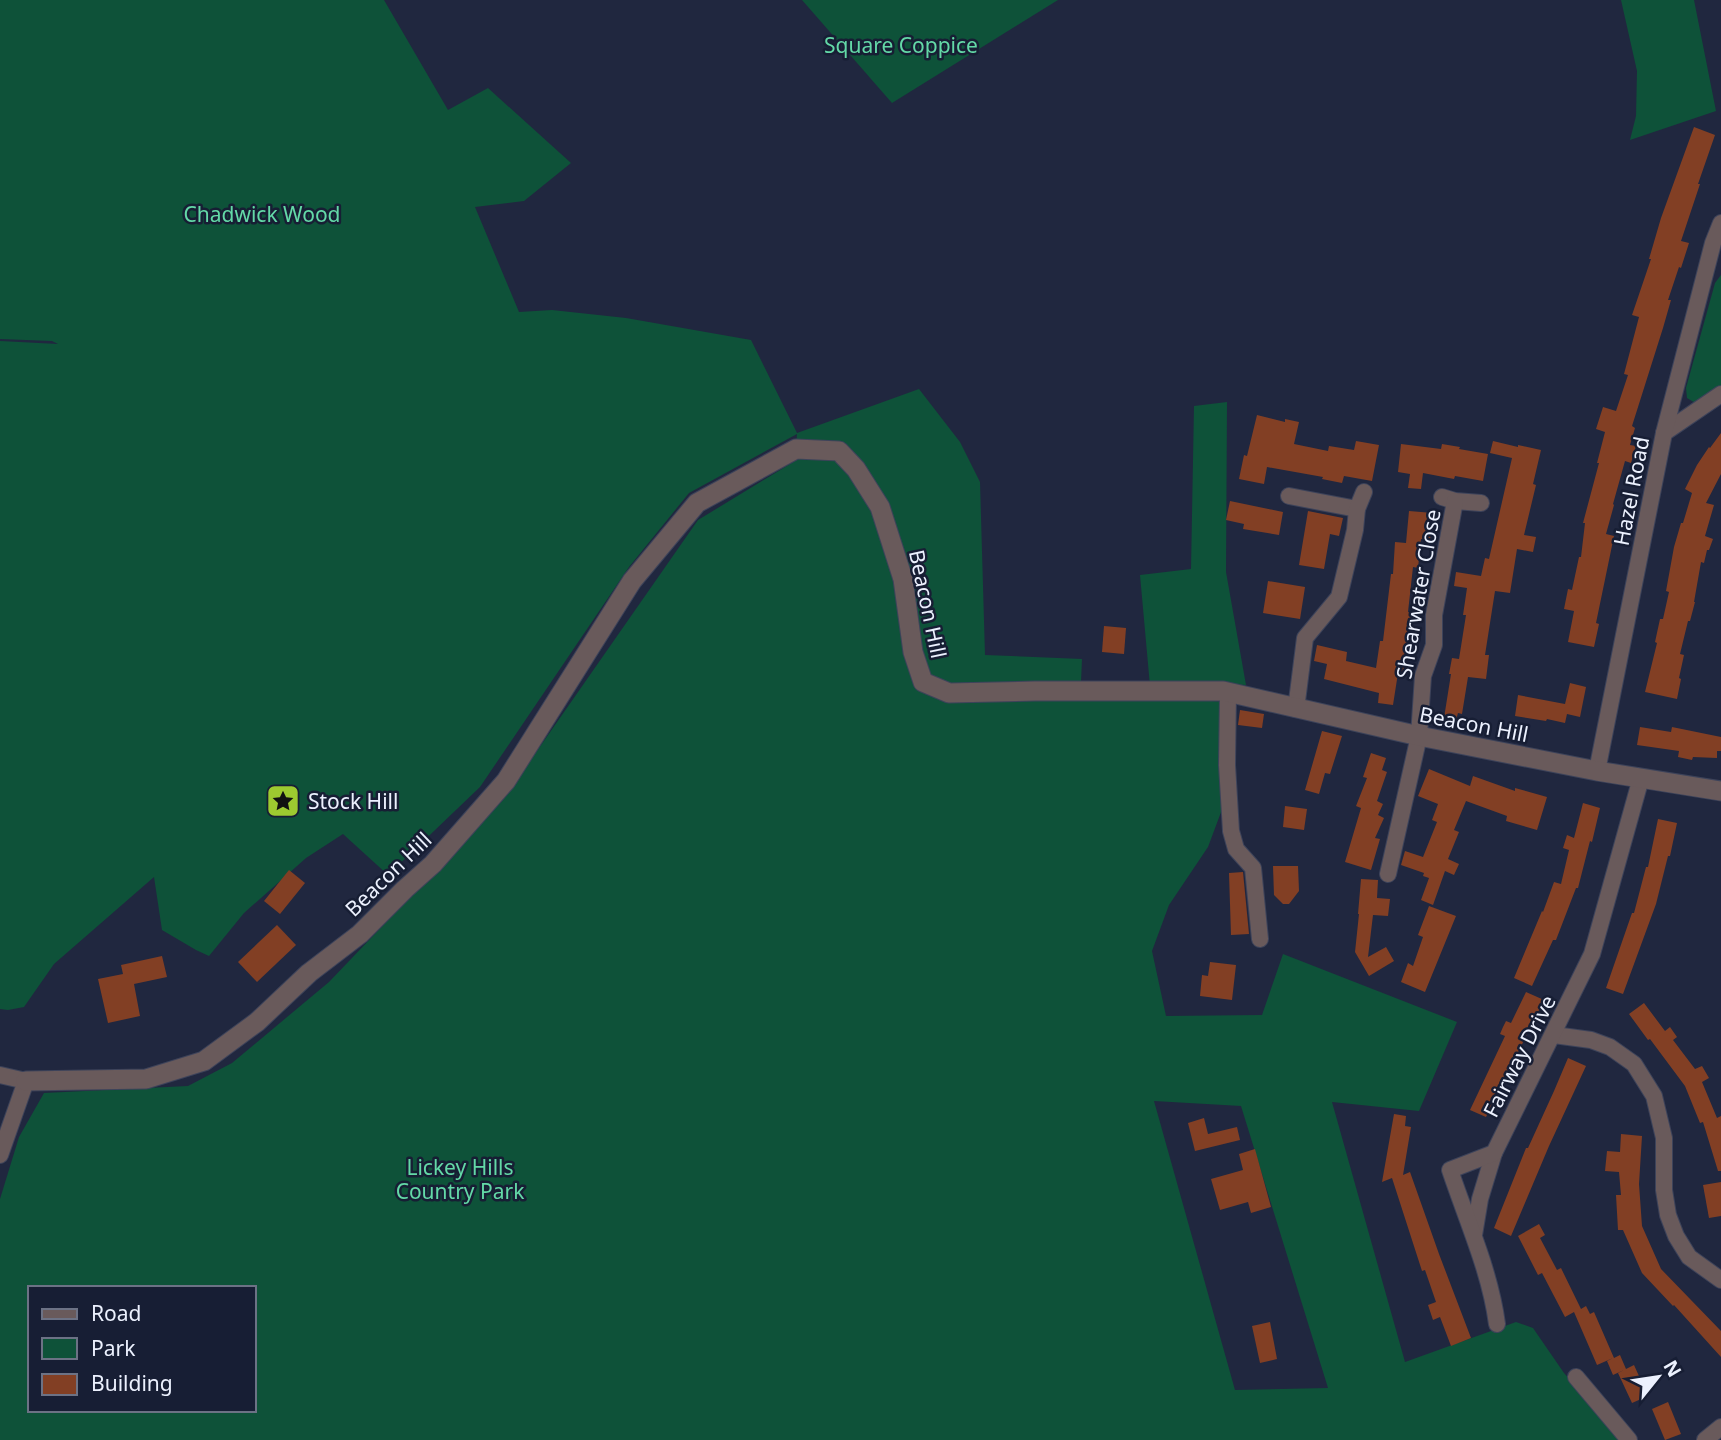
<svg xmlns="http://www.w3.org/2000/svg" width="1721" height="1440" viewBox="0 0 1721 1440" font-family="'Noto Sans',sans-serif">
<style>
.green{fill:#0e5239;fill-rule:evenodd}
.building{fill:#823f24}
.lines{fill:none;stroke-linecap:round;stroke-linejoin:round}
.minor-casing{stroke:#3d435a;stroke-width:18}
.tertiary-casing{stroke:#3d435a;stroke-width:21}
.minor{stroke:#695a5b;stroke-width:16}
.tertiary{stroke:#695a5b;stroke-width:19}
.labels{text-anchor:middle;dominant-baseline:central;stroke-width:5;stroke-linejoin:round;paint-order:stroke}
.park-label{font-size:21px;fill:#63d9a7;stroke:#171e34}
.street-label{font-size:21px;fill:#ecf1fe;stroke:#171e34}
.poi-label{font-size:21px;fill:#ecf1fe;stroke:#171e34;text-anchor:start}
</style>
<rect width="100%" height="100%" fill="#20273f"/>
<g class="green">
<path d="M0 0H384L448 110 488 88 571 163 524 201 475 207 519 312 552 310 626 318 751 340 797 433 919 389 960 442 980 482 985 655 1082 659 1081 682 1150 698 1233 702V780L1208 847 1169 905 1152 951 1166 1016 1262 1015 1283 954 1457 1022 1419 1111 1332 1102 1405 1362 1516 1322 1533 1328 1564 1373 1623 1440H0V1199L19 1137 44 1093 188 1086 232 1063 329 982 502 801 698 520 795 461 797 434 689 493 629 567 480 787 388 875 343 834 306 858 244 913 209 956 196 950 162 930 154 877 54 964 24 1007 8 1010 0 1009V341L58 344 52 341 0 339ZM1154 1101 1241 1106 1328 1388 1235 1390ZM30 1288H254V1410H30Z"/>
<polygon points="802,0 1058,0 892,103"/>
<polygon points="1621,0 1694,0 1716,111 1630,140 1636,116 1637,71"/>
<polygon points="1721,275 1721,386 1697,404 1687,398 1686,388 1715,283"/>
<polygon points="1227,402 1226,572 1246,685 1181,683 1150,686 1140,575 1191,569 1194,406"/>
</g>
<g class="building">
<polygon points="1694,127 1715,135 1698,184 1700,184 1681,241 1689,243 1681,268 1679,267 1668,300 1671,300 1663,328 1632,426 1635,428 1630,445 1636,446 1631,463 1625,461 1613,504 1614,505 1606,534 1614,536 1596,623 1599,624 1594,647 1568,642 1574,611 1564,609 1568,589 1572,590 1579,557 1581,557 1585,523 1583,523 1599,463 1597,463 1605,432 1596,429 1603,407 1616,411 1628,375 1624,374 1639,317 1632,315 1651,259 1649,259 1661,218"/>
<polygon points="1257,415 1285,422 1285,419 1299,422 1294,444 1328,451 1329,446 1354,450 1356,441 1379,445 1372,481 1344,476 1342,483 1322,479 1323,477 1267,467 1264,484 1239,479 1244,455 1247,456"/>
<polygon points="1721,433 1721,474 1706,503 1714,505 1705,536 1713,539 1709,550 1707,550 1704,563 1701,562 1694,602 1695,602 1690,621 1688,621 1680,654 1684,655 1679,678 1681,679 1677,699 1645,692 1657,643 1655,642 1660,619 1663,619 1669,592 1666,591 1674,547 1681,523 1683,523 1692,493 1685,489 1697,465 1709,447 1710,448"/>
<polygon points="1493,441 1518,447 1518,445 1541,450 1533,484 1536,485 1524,535 1536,537 1533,552 1517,549 1510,593 1495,591 1485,655 1489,655 1486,679 1468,677 1462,714 1458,713 1456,720 1444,718 1451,674 1449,674 1452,658 1459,659 1466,615 1463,615 1467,588 1454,586 1456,572 1481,576 1485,558 1489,559 1512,458 1490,453"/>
<polygon points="1401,444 1441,449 1442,444 1460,447 1459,449 1488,454 1483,481 1455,476 1454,479 1423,473 1421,489 1408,488 1410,474 1398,472"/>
<polygon points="1230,501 1283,512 1279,535 1243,529 1244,524 1226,520"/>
<polygon points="1308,511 1343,518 1339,536 1330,534 1324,569 1299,565"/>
<polygon points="1409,511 1433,513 1430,540 1421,539 1418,568 1413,567 1408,612 1414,613 1404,674 1398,673 1393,705 1378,703 1379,693 1324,679 1327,664 1314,661 1317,645 1347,652 1346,661 1376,668 1380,641 1383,641 1391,574 1393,574 1395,542 1406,543"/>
<polygon points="1268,581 1305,587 1300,619 1263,613"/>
<polygon points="1104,626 1126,628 1124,654 1102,652"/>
<polygon points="1570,683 1586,687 1580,717 1567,714 1565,723 1547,719 1546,721 1515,716 1518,695 1565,704"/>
<polygon points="1240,710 1264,714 1262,728 1238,725"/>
<polygon points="1640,727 1671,732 1672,727 1721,737 1721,751 1717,751 1717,758 1693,757 1692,760 1678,757 1679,751 1637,745"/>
<polygon points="1322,731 1342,736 1330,774 1325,773 1319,794 1305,790"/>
<polygon points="1371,753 1386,758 1382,770 1387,772 1377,801 1383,804 1378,815 1384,818 1375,838 1380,839 1371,870 1345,862 1361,808 1356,806 1367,778 1363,777"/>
<polygon points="1429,769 1470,786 1473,776 1515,791 1515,788 1547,797 1537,830 1506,821 1507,816 1466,801 1454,830 1459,832 1448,859 1459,864 1454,875 1445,871 1433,905 1421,900 1429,878 1423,876 1424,873 1401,865 1405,851 1423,857 1437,822 1432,820 1438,804 1418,796"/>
<polygon points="1583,803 1600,808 1592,842 1590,841 1578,888 1576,888 1556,940 1553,940 1532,986 1514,978 1542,911 1543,912 1554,882 1561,884 1569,850 1563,848 1567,835 1574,838"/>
<polygon points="1285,806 1307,809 1304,830 1283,827"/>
<polygon points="1658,819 1677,823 1670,856 1668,856 1656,904 1623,994 1606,988 1632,913 1634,913 1646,867 1648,867"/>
<polygon points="1273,866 1298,866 1299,891 1289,904 1283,904 1274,895"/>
<polygon points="289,870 305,883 280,914 264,901"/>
<polygon points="1243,872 1249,934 1231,935 1229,873"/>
<polygon points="1361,879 1378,880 1377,898 1390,899 1388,916 1373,915 1368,957 1386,947 1394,961 1369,976 1355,952 1359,914 1358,914"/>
<polygon points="1429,906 1456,916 1425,992 1401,982 1408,963 1413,966 1423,937 1418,935"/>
<polygon points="277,925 296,945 257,982 238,962"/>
<polygon points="162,956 167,977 134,984 140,1016 108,1023 98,979 123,974 121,965"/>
<polygon points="1210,962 1236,965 1232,1000 1200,996 1202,975 1208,976"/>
<polygon points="1526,992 1544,1000 1486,1117 1470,1110 1505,1036 1500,1034 1503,1027 1506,1021 1511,1023"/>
<polygon points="1644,1003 1665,1031 1670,1027 1677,1037 1673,1040 1695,1069 1702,1066 1709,1078 1702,1082 1717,1118 1721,1116 1721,1171 1718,1171 1703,1122 1700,1123 1685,1086 1650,1039 1648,1040 1629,1014"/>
<polygon points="1568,1058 1586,1066 1549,1146 1511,1236 1494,1228 1526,1148 1528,1148 1554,1091"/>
<polygon points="1394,1114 1406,1116 1405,1126 1411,1127 1403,1175 1410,1172 1439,1254 1471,1338 1451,1346 1440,1317 1433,1320 1428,1305 1436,1302 1425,1270 1422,1271 1392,1178 1382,1182"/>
<polygon points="1204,1118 1208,1134 1237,1127 1240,1140 1195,1151 1188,1123"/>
<polygon points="1621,1134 1642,1136 1639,1184 1642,1226 1661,1269 1721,1331 1721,1357 1674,1305 1673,1306 1642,1273 1623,1230 1618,1230 1616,1195 1621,1195 1619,1172 1605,1171 1607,1151 1620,1152"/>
<polygon points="1255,1149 1271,1207 1251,1213 1248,1202 1220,1210 1211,1179 1243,1170 1239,1154"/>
<polygon points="1721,1182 1721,1216 1709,1218 1703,1185"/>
<polygon points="1539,1224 1545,1235 1540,1238 1557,1270 1561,1268 1581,1309 1586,1306 1590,1314 1594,1312 1614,1358 1620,1355 1626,1369 1634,1365 1648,1396 1632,1403 1618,1373 1624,1370 1613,1375 1607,1361 1613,1358 1597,1365 1574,1312 1565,1317 1542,1273 1538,1275 1518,1236"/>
<polygon points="1270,1322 1277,1359 1260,1363 1252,1326"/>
<polygon points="1668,1402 1681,1434 1665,1440 1652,1409"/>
</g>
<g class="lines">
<defs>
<g id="minor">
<polyline points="1664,433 1721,394"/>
<polyline points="1289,496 1357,509"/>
<polyline points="1442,497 1455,501 1481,503"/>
<polyline points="1228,693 1227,765 1231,831 1236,849 1253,868 1260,939"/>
<polyline points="1296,709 1305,638 1339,597 1355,530 1357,509 1364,492"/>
<polyline points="1597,771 1664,433 1713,243 1721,223"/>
<polyline points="1388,874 1419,736 1423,676 1434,645 1434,615 1455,501"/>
<polyline points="1554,1035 1591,1040 1610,1047 1634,1064 1654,1096 1664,1138 1664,1190 1668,1215 1676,1236 1689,1257 1721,1280"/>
<polyline points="0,1075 26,1081 0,1155"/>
<polyline points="1474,1235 1480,1199 1494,1153"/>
<path d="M1497 1324C1490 1271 1467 1221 1450 1170L1494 1153 1592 954 1641 778"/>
<polyline points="1576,1377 1629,1440"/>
<polyline points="1705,1440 1721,1427"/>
</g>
<polyline id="tertiary" points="26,1081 146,1079 204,1061 257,1022 309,973 360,934 405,889 433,864 506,781 632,581 697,503 796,449 839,451 856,469 880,507 903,579 913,652 923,682 949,693 1035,691 1223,691 1419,736 1597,771 1721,791"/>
</defs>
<use href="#minor" class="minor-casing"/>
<use href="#tertiary" class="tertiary-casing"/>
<use href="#minor" class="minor"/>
<use href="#tertiary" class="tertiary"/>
</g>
<defs>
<symbol id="sight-square" viewBox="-11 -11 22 22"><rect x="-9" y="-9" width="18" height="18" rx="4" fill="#9dca30" stroke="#171e34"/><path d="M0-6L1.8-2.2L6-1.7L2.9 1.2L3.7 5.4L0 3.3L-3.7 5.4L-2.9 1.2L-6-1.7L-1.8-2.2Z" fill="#111"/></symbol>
</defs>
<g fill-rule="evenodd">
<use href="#sight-square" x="264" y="782" width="38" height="38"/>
</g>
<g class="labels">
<g class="park-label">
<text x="901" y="45">Square Coppice</text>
<text x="262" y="214">Chadwick Wood</text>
<text x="460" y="1167">Lickey Hills<tspan x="460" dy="24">Country Park</tspan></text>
</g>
<g class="street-label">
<text transform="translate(1631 491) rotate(-79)">Hazel Road</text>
<text transform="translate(1418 594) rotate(-80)">Shearwater Close</text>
<text transform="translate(928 604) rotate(78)">Beacon Hill</text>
<text transform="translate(1474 724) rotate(11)">Beacon Hill</text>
<text transform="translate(388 874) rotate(-44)">Beacon Hill</text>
<text transform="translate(1519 1056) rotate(-63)">Fairway Drive</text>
</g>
<g class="poi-label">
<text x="308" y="801">Stock Hill</text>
</g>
</g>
<rect x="28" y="1286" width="228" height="126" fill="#171e34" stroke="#6c7285" stroke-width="2"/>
<rect x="42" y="1309" width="35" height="10" fill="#695a5b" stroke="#6c7285" stroke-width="2"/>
<text x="91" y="1321" font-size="21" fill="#ecf1fe">Road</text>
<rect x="42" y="1338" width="35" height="21" fill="#0e5239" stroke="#6c7285" stroke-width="2"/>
<text x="91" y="1356" font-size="21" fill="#ecf1fe">Park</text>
<rect x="42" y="1374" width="35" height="21" fill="#823f24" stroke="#6c7285" stroke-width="2"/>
<text x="91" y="1391" font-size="21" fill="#ecf1fe">Building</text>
<g transform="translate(1658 1377) rotate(60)" stroke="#171e34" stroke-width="5" paint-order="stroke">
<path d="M0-5L12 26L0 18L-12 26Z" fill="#ecf1fe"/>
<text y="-10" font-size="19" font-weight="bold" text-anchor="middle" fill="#ecf1fe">N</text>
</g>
</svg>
